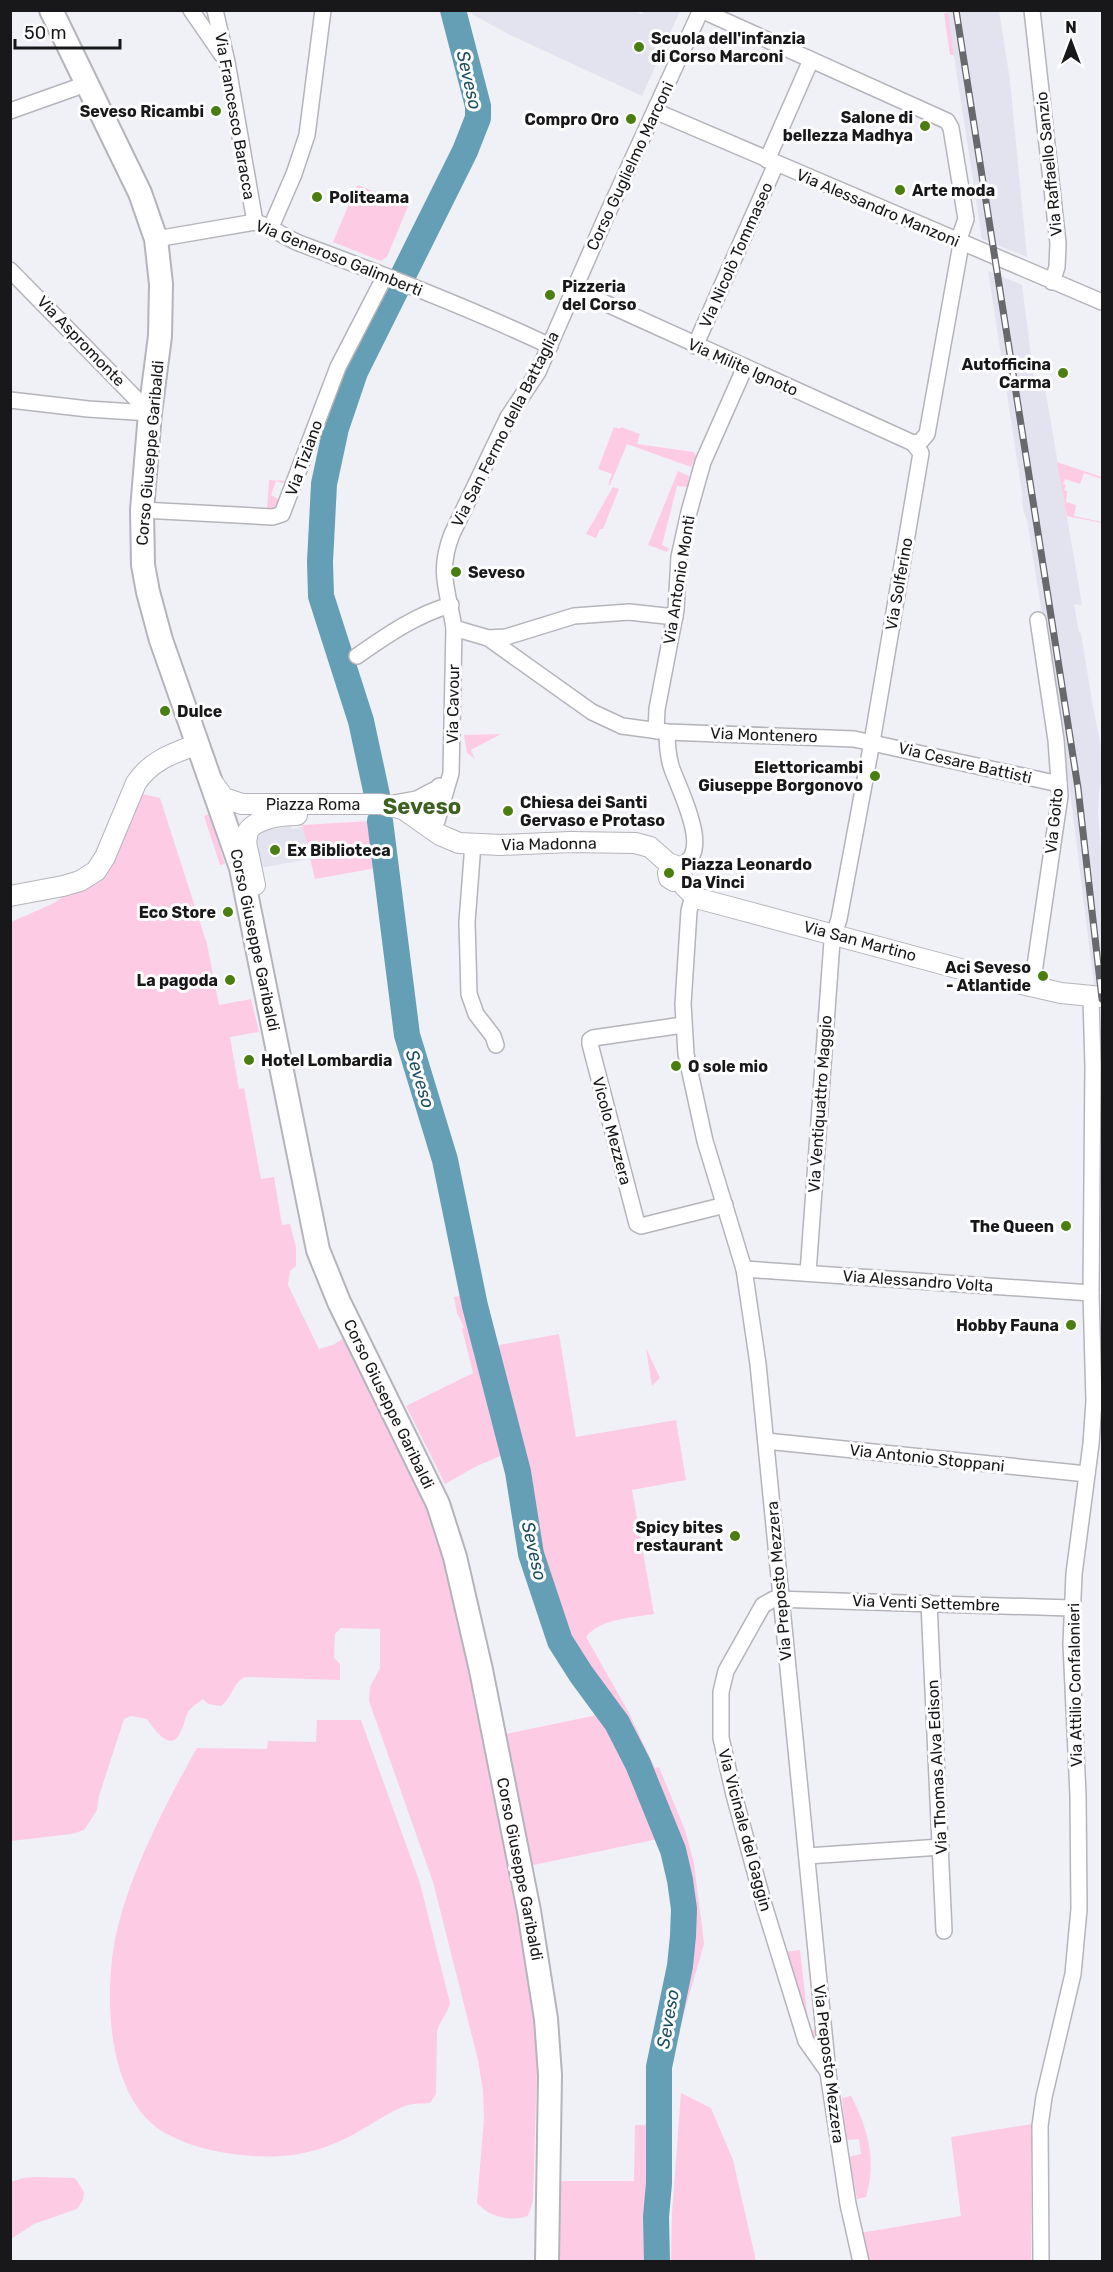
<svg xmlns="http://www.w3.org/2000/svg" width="1113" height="2272" viewBox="0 0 1113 2272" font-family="Rubik,sans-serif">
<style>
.built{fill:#e3e3f0}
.green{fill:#fecbe5}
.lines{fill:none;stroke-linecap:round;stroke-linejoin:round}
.river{stroke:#649fb6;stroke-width:26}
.minor-casing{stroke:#b4b4ba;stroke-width:18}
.tertiary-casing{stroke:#b4b4ba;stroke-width:22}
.secondary-casing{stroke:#b4b4ba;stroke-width:26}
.minor{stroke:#fff;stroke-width:15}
.tertiary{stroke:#fff;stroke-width:20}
.secondary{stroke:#fff;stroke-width:22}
.rail-casing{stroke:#68696c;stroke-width:7}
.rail{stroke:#fefefe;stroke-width:4.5;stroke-dasharray:14;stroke-linecap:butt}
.poi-dot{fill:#4a7e11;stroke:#fefefe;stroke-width:2}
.labels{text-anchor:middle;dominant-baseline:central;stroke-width:6;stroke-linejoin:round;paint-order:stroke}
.poi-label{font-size:16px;font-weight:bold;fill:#18181a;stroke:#fefefe;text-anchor:start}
.street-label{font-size:16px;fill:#18181a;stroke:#fefefe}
.water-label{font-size:18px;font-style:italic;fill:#1d4f61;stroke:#fefefe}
.district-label{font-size:22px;font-weight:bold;fill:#3e6020;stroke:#fefefe}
</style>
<rect width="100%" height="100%" fill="#f0f1f6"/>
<g class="built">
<polygon points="633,11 642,14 644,11 680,11 642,96 510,35 466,11"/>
<polygon points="947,11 999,11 1010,80 1027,257 982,239"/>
<polygon points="988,271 1022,285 1034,377 1044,382 1082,605 1074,604 1079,632 1081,633 1093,707 1102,752 1102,776 1099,794 1098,813 1102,858 1102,984 1094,985 1071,799 1027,519 1023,510 1022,492"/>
<polygon points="291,826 292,829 303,827 309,859 260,868 254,836 263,834 263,831"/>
</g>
<g class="green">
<polygon points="944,13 948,13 954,55 950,55"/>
<polygon points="357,185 409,204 387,257 381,261 333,242"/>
<polygon points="614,427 620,429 621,427 640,434 637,444 694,452 696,456 691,467 627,444 610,485 608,485 612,474 598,469"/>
<polygon points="1057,462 1102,477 1102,479 1084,473 1080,484 1065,479 1063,484 1066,485 1064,490 1067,491 1066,502 1076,505 1074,516 1102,522 1102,523 1067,516"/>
<polygon points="678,471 689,476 687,487 677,486 662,545 669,548 667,552 648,545"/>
<polygon points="269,480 287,481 286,484 276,481 271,495 280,500 277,509 267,511"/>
<polygon points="613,487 619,489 603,529 600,529 596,538 586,534"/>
<polygon points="501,734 471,750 475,759 467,753 464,735"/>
<path d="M138 793 160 798 207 944 219 1005 251 999 259 1032 230 1037 239 1089 244 1088 261 1179 274 1177 282 1225 290 1224 296 1247V1266L290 1271 288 1285 319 1349 333 1345 347 1336 422 1489 453 1577 532 1977 537 2064 533 2201 528 2216C510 2222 489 2217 477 2203L484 2118 483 2091 478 2060 433 1882 369 1701 370 1687 380 1668V1629L341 1628 335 1634 334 1658 340 1664V1680L245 1677C232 1683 233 1697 221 1706L208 1704 203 1699C198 1703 191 1707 188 1712 185 1718 184 1725 181 1731 172 1754 155 1731 147 1719L131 1716 124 1719 99 1796 97 1810 84 1830 72 1834 11 1841V922L52 904 66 895 83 890 96 883 105 874Z"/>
<polygon points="209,814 225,864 220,865 204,816"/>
<polygon points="370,821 377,868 315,879 302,825"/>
<polygon points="464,1295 505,1454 477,1466 445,1484 406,1406 473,1373 462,1329 464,1327 457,1313 454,1297"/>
<path d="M559 1334 576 1437 676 1420 686 1480 632 1490 654 1614C632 1618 601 1618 586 1637L628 1711 655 1768 659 1767 685 1830 694 1863 704 1944 680 2027V2035L674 2034 691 1957 694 1936 692 1914 679 1847 650 1771 635 1738 566 1631 549 1587 540 1559 526 1466 494 1346Z"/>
<polygon points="646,1348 660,1378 652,1386"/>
<polygon points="602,1714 620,1748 658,1839 529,1866 501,1735"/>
<path d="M317 1720H361L420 1883 450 2003C448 2014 439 2021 437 2032L436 2094 430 2103C422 2104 415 2103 408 2105 392 2110 377 2121 363 2129 338 2144 312 2154 282 2156 242 2159 174 2149 146 2118 104 2072 104 1979 119 1922 135 1863 167 1801 197 1748L267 1749 268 1741 316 1742Z"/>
<polygon points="800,1950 809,2030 815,2030 816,2045 813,2045 784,1952"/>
<polygon points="681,2093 711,2108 733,2160 756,2261 671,2261 672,2213"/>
<path d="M851 2096C868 2128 877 2162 866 2197L857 2199 849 2157 861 2154 859 2139 846 2140 842 2098Z"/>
<polygon points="1031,2124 1031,2261 868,2261 860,2233 961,2216 951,2137"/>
<polygon points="635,2125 650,2125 649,2261 556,2261 557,2181 634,2181"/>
<polygon points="36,2177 75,2178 84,2192 83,2200 77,2209 34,2224 11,2239 11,2182 23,2178"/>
</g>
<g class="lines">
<g class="river">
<polyline points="377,795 361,721 321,596 320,562 324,484 336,428 355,372 465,151 478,118 478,106 453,10"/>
<polyline points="380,821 407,1035 445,1160 475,1306 518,1472 531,1554 560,1641 581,1674 617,1723 638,1764 673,1850 680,1880 684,1909 683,1936 680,1966 659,2067 659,2183 656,2217 657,2262"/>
</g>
<defs>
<g id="minor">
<polyline points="191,10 222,55"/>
<polyline points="215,10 227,62 255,222"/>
<polyline points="701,10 947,121 951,128 966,219 958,242"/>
<polyline points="1032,10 1058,243 1057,267 1052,282"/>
<polyline points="10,111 86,84"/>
<polyline points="655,111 1102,302"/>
<polyline points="767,160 811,60"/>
<polyline points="271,227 294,174 307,135 323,10"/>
<path d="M156 239 255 222C273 227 286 239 304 245 387 276 470 308 550 346"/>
<polyline points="10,270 150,413"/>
<polyline points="574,289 913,443 921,453 872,742 839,919 832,941 808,1273"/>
<polyline points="695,346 776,164"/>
<polyline points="10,400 88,409 150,413"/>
<polyline points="913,443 920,442 927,434 961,244"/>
<polyline points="142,510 273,517 282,514 338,367 385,276"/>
<path d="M454 628C448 590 437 572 452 534L508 417 538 372 605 219 701 10"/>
<polyline points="488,638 592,712 622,726 667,732 854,739 1059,784"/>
<path d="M357 656C386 636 417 614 451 605"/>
<polyline points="656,731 657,709 676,610 679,557 689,512 703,462 745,367"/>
<path d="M667 732C667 743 668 755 671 766 677 786 718 860 676 866"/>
<polyline points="439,786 421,814 421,821 426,825 432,825 437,821 451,773 454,628 488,638 506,637 574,616 629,612 675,617"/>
<polyline points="389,804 417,799 434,790"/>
<polyline points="473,844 467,922 469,994 476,1014 493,1036 496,1045"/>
<polyline points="693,895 689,911 683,1004 686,1054 705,1141 744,1269 758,1364 828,2073 848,2204 861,2262"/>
<polyline points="1032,986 1060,796 1056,740 1038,620"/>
<polyline points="683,1025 593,1038 590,1040 590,1044 637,1224 641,1226 725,1205"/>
<polyline points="744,1269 1091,1293"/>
<polyline points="766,1441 1087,1474"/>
<polyline points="929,1603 944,1931"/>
<polyline points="807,1856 941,1847"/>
<polyline points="828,2072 806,2041 764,1905 734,1795 721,1738 721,1692 726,1671 763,1605 774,1599 1071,1608"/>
<polyline points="1041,2262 1040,2126 1044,2097 1073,1974 1079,1909 1078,1795 1071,1644 1074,1574 1091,1444 1094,1401 1091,1293 1093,1065 1091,998"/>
</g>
<g id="tertiary">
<polyline points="213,783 224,798 242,804 381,804 403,809 440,835 459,843 501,845 570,842 635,843 650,847 668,863 679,867 680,868 682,877 674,881 669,878 668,873 670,868 676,866"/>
<path d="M255 885 246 842 248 831C257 818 282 815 297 815"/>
<polyline points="684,886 693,895 700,899 983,975 1061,993 1102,997"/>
<path d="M10 896 63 886 80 881 96 871 105 857 136 783C151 760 174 753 198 744"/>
</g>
<polyline id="secondary" points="51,10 140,193 156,239 161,284 160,336 150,413 142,510 143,565 148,592 161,640 241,868 318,1250 339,1302 438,1504 455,1557 481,1670 529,1911 546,2019 550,2075 547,2262"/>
</defs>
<use href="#minor" class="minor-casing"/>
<use href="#tertiary" class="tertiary-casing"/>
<use href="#secondary" class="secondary-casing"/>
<use href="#minor" class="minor"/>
<use href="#tertiary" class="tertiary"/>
<use href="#secondary" class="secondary"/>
<defs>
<polyline id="rail" points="956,10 1078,788 1102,999"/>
</defs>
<use href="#rail" class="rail-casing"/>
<use href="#rail" class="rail"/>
</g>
<g class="poi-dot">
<circle cx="639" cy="47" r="6"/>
<circle cx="216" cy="111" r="6"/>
<circle cx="631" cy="119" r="6"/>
<circle cx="925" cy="126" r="6"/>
<circle cx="900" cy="190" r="6"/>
<circle cx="317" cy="197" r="6"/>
<circle cx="550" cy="295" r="6"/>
<circle cx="1063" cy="373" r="6"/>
<circle cx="456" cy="572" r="6"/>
<circle cx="165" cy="711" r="6"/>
<circle cx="875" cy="776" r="6"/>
<circle cx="508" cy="811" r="6"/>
<circle cx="275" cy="850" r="6"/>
<circle cx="669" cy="873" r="6"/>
<circle cx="228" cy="912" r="6"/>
<circle cx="1043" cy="976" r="6"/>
<circle cx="230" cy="980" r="6"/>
<circle cx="249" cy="1060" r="6"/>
<circle cx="676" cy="1066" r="6"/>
<circle cx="1066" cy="1226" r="6"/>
<circle cx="1071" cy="1325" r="6"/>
<circle cx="735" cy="1536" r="6"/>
</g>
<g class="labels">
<g class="poi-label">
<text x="651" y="38">Scuola dell'infanzia<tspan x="651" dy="18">di Corso Marconi</tspan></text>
<text x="204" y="111" text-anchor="end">Seveso Ricambi</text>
<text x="913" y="117" text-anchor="end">Salone di<tspan x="913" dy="18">bellezza Madhya</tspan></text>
<text x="619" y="119" text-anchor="end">Compro Oro</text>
<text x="912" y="190">Arte moda</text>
<text x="329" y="197">Politeama</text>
<text x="562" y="286">Pizzeria<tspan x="562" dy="18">del Corso</tspan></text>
<text x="1051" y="364" text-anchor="end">Autofficina<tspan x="1051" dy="18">Carma</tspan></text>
<text x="468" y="572">Seveso</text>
<text x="177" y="711">Dulce</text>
<text x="863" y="767" text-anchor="end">Elettoricambi<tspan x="863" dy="18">Giuseppe Borgonovo</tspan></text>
<text x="520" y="802">Chiesa dei Santi<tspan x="520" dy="18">Gervaso e Protaso</tspan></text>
<text x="287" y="850">Ex Biblioteca</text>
<text x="681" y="864">Piazza Leonardo<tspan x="681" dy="18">Da Vinci</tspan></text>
<text x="216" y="912" text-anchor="end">Eco Store</text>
<text x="1031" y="967" text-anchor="end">Aci Seveso<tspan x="1031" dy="18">- Atlantide</tspan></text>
<text x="218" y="980" text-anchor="end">La pagoda</text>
<text x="261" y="1060">Hotel Lombardia</text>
<text x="688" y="1066">O sole mio</text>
<text x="1054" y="1226" text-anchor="end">The Queen</text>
<text x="1059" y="1325" text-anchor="end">Hobby Fauna</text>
<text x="723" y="1527" text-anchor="end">Spicy bites<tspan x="723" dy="18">restaurant</tspan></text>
</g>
<g class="street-label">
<text transform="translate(235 116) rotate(80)">Via Francesco Baracca</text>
<text transform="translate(1049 164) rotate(-96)">Via Raffaello Sanzio</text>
<text transform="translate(630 166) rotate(-65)">Corso Guglielmo Marconi</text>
<text transform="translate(878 208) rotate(23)">Via Alessandro Manzoni</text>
<text transform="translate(736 255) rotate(-66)">Via Nicolò Tommaseo</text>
<text transform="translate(339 258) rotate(22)">Via Generoso Galimberti</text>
<text transform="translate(81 341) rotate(46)">Via Aspromonte</text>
<text transform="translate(743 367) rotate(24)">Via Milite Ignoto</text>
<text transform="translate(505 429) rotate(-63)">Via San Fermo della Battaglia</text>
<text transform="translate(150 453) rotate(-85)">Corso Giuseppe Garibaldi</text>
<text transform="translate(304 458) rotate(-70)">Via Tiziano</text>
<text transform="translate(679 580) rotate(-81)">Via Antonio Monti</text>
<text transform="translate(899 584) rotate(-80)">Via Solferino</text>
<text transform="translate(453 704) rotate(-89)">Via Cavour</text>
<text transform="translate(764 735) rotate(2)">Via Montenero</text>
<text transform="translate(965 763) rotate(13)">Via Cesare Battisti</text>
<text x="313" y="804">Piazza Roma</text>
<text transform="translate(1054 821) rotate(-84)">Via Goito</text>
<text transform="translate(549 844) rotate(-1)">Via Madonna</text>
<text transform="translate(255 940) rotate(78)">Corso Giuseppe Garibaldi</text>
<text transform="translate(860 941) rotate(15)">Via San Martino</text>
<text transform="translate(820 1104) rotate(-86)">Via Ventiquattro Maggio</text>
<text transform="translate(612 1131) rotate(75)">Vicolo Mezzera</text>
<text transform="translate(918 1281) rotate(4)">Via Alessandro Volta</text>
<text transform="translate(389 1404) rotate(64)">Corso Giuseppe Garibaldi</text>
<text transform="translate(927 1458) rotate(6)">Via Antonio Stoppani</text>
<text transform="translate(779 1581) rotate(-95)">Via Preposto Mezzera</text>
<text transform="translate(926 1603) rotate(2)">Via Venti Settembre</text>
<text transform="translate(1075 1685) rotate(-91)">Via Attilio Confalonieri</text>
<text transform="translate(937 1767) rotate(-93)">Via Thomas Alva Edison</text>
<text transform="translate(745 1830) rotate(75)">Via Vicinale del Gaggin</text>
<text transform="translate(520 1869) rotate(79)">Corso Giuseppe Garibaldi</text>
<text transform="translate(829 2064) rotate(83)">Via Preposto Mezzera</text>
</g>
<g class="water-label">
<text transform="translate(469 80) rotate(77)">Seveso</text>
<text transform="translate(420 1079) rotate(73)">Seveso</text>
<text transform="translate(534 1551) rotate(77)">Seveso</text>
<text transform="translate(668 2019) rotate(-80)">Seveso</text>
</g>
<g class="district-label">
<text x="422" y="806">Seveso</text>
</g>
</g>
<rect width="1113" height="2272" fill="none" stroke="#18181a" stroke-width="24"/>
<g transform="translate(1071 42)" stroke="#fefefe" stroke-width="4.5" paint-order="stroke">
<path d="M0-4.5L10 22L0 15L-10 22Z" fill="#18181a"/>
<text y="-9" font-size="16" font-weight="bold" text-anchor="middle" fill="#18181a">N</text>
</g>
<path d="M15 39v9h105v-9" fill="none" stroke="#18181a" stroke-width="3"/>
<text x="24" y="39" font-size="18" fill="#18181a" stroke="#fefefe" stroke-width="4.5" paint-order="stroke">50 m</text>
</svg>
